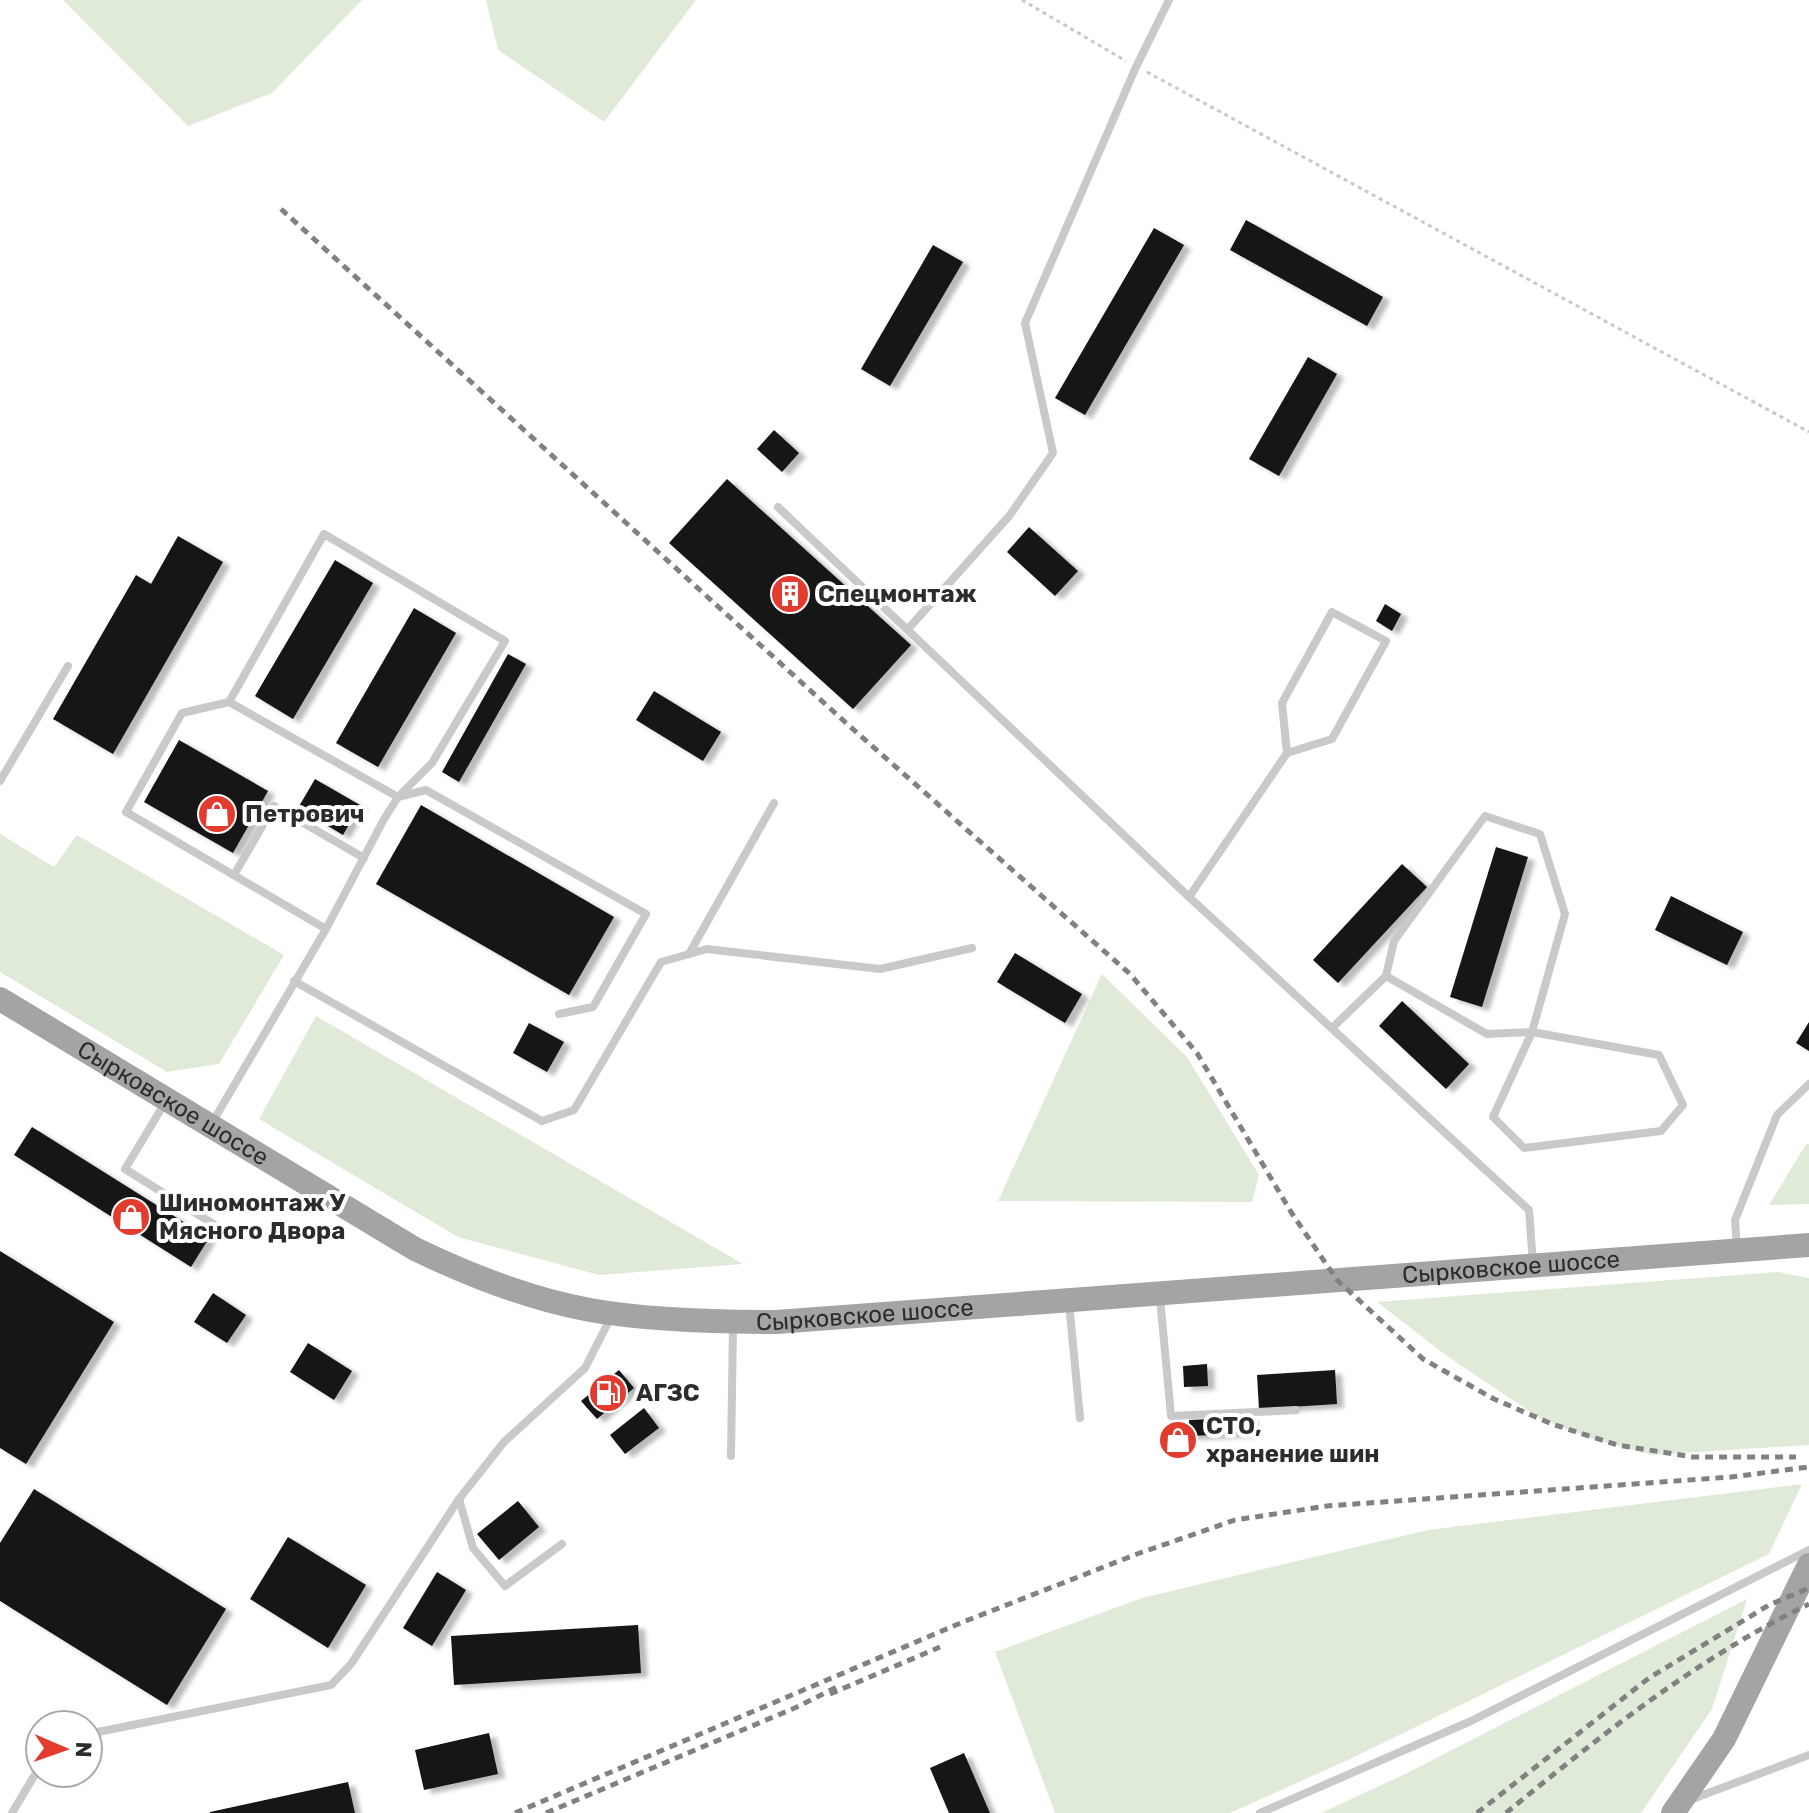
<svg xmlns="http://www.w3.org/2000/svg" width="1809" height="1813" viewBox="0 0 1809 1813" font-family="Rubik,sans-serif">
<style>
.green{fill:#e0ead9}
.building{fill:#131313;filter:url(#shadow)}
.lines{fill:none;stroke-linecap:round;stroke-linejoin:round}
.path{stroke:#c9c9c9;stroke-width:3;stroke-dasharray:4 4;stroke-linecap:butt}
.service{stroke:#c9c9c9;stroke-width:8}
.primary{stroke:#a4a4a4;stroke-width:24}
.rail{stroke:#818181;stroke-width:5;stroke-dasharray:8 6;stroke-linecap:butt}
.labels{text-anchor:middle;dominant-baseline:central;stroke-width:8;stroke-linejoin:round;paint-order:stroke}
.poi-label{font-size:24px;font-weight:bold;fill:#2c2c2c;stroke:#fff;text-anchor:start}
.street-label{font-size:24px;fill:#2c2c2c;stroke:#fff}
</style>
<defs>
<filter id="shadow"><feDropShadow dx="7" dy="4" stdDeviation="2" flood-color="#0004"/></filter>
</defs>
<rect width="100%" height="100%" fill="#fff"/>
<g class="green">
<polygon points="63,0 362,0 272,93 188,126"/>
<polygon points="486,0 696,0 604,122 498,50"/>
<polygon points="0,834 54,867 77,835 284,955 219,1064 167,1072 0,972"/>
<polygon points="1102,974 1187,1057 1259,1175 1252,1202 998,1201"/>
<polygon points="316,1016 743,1264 599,1275 458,1237 259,1119"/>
<polygon points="1806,1144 1809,1144 1809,1204 1769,1205"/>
<polygon points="1778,1272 1809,1278 1809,1445 1652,1455 1590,1438 1541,1419 1447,1356 1377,1302"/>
<polygon points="1802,1484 1769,1554 1348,1760 1230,1813 1055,1813 995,1652 1142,1598 1428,1530"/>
<polygon points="1747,1599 1712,1709 1641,1813 1321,1813 1405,1774"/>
</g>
<g class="building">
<polygon points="1246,220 1383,297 1367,326 1230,250"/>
<polygon points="1154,228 1184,245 1085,415 1055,398"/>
<polygon points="933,245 963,262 890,386 861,369"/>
<polygon points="1308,357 1337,374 1279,476 1249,459"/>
<polygon points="774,430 799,453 782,472 757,449"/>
<polygon points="727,479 911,645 853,709 669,543"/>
<polygon points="1029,527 1078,571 1055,596 1007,552"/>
<polygon points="178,536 223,562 113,754 53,719 136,575 151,584"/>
<polygon points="335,560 373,583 293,719 255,696"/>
<polygon points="1385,604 1401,614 1392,631 1376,621"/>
<polygon points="414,608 456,633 378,767 336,743"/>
<polygon points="508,654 526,664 459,782 442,772"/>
<polygon points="654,691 721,732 703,761 636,720"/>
<polygon points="179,740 268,791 233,853 144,802"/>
<polygon points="315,779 360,805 343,835 298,808"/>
<polygon points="421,805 614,917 569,995 376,884"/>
<polygon points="1496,847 1528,857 1482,1007 1450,997"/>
<polygon points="1402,864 1427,887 1338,983 1313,960"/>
<polygon points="1671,896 1743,932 1727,965 1655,930"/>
<polygon points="1015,953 1082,994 1065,1023 997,982"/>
<polygon points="1402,1001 1469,1064 1446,1089 1379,1026"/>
<polygon points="1809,1022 1809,1051 1796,1043"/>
<polygon points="529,1023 564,1042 547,1072 513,1053"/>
<polygon points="32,1127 209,1238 191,1267 14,1155"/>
<polygon points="0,1251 114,1322 26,1464 0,1448"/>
<polygon points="213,1293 246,1315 227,1343 194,1322"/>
<polygon points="308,1343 352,1371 334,1400 290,1372"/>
<polygon points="1207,1364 1208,1386 1184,1387 1183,1366"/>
<polygon points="619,1370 634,1388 597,1419 581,1401"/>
<polygon points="1335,1370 1337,1404 1259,1409 1257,1375"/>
<polygon points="644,1408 659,1428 625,1454 610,1435"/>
<polygon points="1251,1417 1252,1433 1190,1436 1189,1420"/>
<polygon points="34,1489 226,1609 167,1705 0,1601 0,1543"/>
<polygon points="518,1501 539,1527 499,1560 477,1534"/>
<polygon points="288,1537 366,1585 328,1648 250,1599"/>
<polygon points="437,1572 466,1590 432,1646 403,1628"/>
<polygon points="638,1625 641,1673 454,1685 451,1636"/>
<polygon points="489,1733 498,1774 424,1790 415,1750"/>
<polygon points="964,1753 990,1813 949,1813 930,1768"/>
<polygon points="348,1782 355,1813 210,1813 210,1812"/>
</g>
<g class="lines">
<g class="path">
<polyline points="1022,0 1126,61"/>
<polyline points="1147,72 1809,432"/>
</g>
<g class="service">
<polyline points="778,507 1189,897 1529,1210 1533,1264"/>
<polyline points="908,629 1010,515 1053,453 1025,323 1136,67 1169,0"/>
<polyline points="229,702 182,713 126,812 326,929"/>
<polyline points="0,781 68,666"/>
<polyline points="234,875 274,806 364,858"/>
<polyline points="1189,897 1287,753 1332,739 1386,641 1332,612 1282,703 1287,753"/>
<polyline points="689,954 774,803"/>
<polyline points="294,981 542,1121 574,1110 661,962 707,949 880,969 972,948"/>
<polyline points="1332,1028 1386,976 1487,1034 1532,1032 1659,1055 1683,1105 1661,1131 1524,1148 1493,1117 1532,1032 1565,914 1540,834 1485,816 1394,941 1386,976"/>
<polyline points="166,1101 125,1169 231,1235"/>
<polyline points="212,1123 326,929 383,821 398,797 432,763 505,641 324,534 229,702 398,797 426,790 646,914 593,1007 559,1014"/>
<polyline points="1737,1249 1735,1220 1777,1115 1809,1084"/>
<polyline points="1160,1298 1171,1416 1296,1410"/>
<polyline points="1069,1303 1080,1418"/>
<polyline points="731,1456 733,1325"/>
<polyline points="459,1499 473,1548 505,1586 562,1544"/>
<polyline points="88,1734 331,1685 351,1664 459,1499 504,1442 585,1368 611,1317"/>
<polyline points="1690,1800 1809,1755"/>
<polyline points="12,1813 40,1766"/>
<polyline points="1260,1813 1471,1721 1809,1550"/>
</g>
<g class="primary">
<path id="s1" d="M0 999 415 1249C471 1276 529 1299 590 1310 646 1320 719 1322 776 1322L1809 1245"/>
<polyline points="1673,1813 1724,1739 1809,1565"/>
</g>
<g class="rail">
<polyline points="281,209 845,722 1130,974 1197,1053 1291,1212 1337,1280 1423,1359 1494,1399 1552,1424 1617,1445 1693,1457 1796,1457"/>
<polyline points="830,1694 940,1647"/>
<polyline points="515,1813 963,1622 1137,1554 1235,1520 1327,1506 1731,1477 1809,1467"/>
<polyline points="546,1813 797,1707 839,1686"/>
<polyline points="1477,1813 1649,1678 1769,1605 1809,1588"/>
<path d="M1506 1813C1600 1736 1699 1657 1809 1604"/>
</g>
</g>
<defs>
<symbol id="building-disc" viewBox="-11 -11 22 22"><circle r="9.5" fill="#e33c2e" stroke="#fff"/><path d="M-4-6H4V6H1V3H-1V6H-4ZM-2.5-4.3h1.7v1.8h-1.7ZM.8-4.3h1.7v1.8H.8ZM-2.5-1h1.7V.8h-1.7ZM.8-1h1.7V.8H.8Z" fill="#fff"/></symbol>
<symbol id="shop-disc" viewBox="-11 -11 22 22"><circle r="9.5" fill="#e33c2e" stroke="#fff"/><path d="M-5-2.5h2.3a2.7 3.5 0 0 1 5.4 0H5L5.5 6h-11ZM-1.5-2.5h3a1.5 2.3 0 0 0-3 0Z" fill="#fff"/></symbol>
<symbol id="fuel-disc" viewBox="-11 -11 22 22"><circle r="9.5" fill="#e33c2e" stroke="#fff"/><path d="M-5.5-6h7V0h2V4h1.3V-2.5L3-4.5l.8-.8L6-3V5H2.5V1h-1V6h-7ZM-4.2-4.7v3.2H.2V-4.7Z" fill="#fff"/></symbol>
</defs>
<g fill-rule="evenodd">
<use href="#building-disc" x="768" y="572" width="44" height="44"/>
<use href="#shop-disc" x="195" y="792" width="44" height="44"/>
<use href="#shop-disc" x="109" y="1195" width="44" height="44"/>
<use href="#fuel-disc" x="586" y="1371" width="44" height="44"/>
<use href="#shop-disc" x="1156" y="1418" width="44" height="44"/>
</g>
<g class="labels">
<g class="poi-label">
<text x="818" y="594">Спецмонтаж</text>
<text x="245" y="814">Петрович</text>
<text x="159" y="1203">Шиномонтаж У<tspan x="159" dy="28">Мясного Двора</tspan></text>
<text x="636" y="1393">АГЗС</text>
<text x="1206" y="1426">СТО,<tspan x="1206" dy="28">хранение шин</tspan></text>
</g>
<g class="street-label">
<text stroke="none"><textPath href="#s1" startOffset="202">Сырковское шоссе</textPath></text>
<text stroke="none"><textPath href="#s1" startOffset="1594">Сырковское шоссе</textPath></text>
<text stroke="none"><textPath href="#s1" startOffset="946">Сырковское шоссе</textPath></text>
</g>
</g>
<g transform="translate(64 1749) rotate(92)"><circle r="38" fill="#ffffff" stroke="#ababab" stroke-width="2"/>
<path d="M0-6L14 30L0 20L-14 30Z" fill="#e33c2e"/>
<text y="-12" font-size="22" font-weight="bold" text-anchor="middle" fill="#2c2c2c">N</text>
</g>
</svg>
